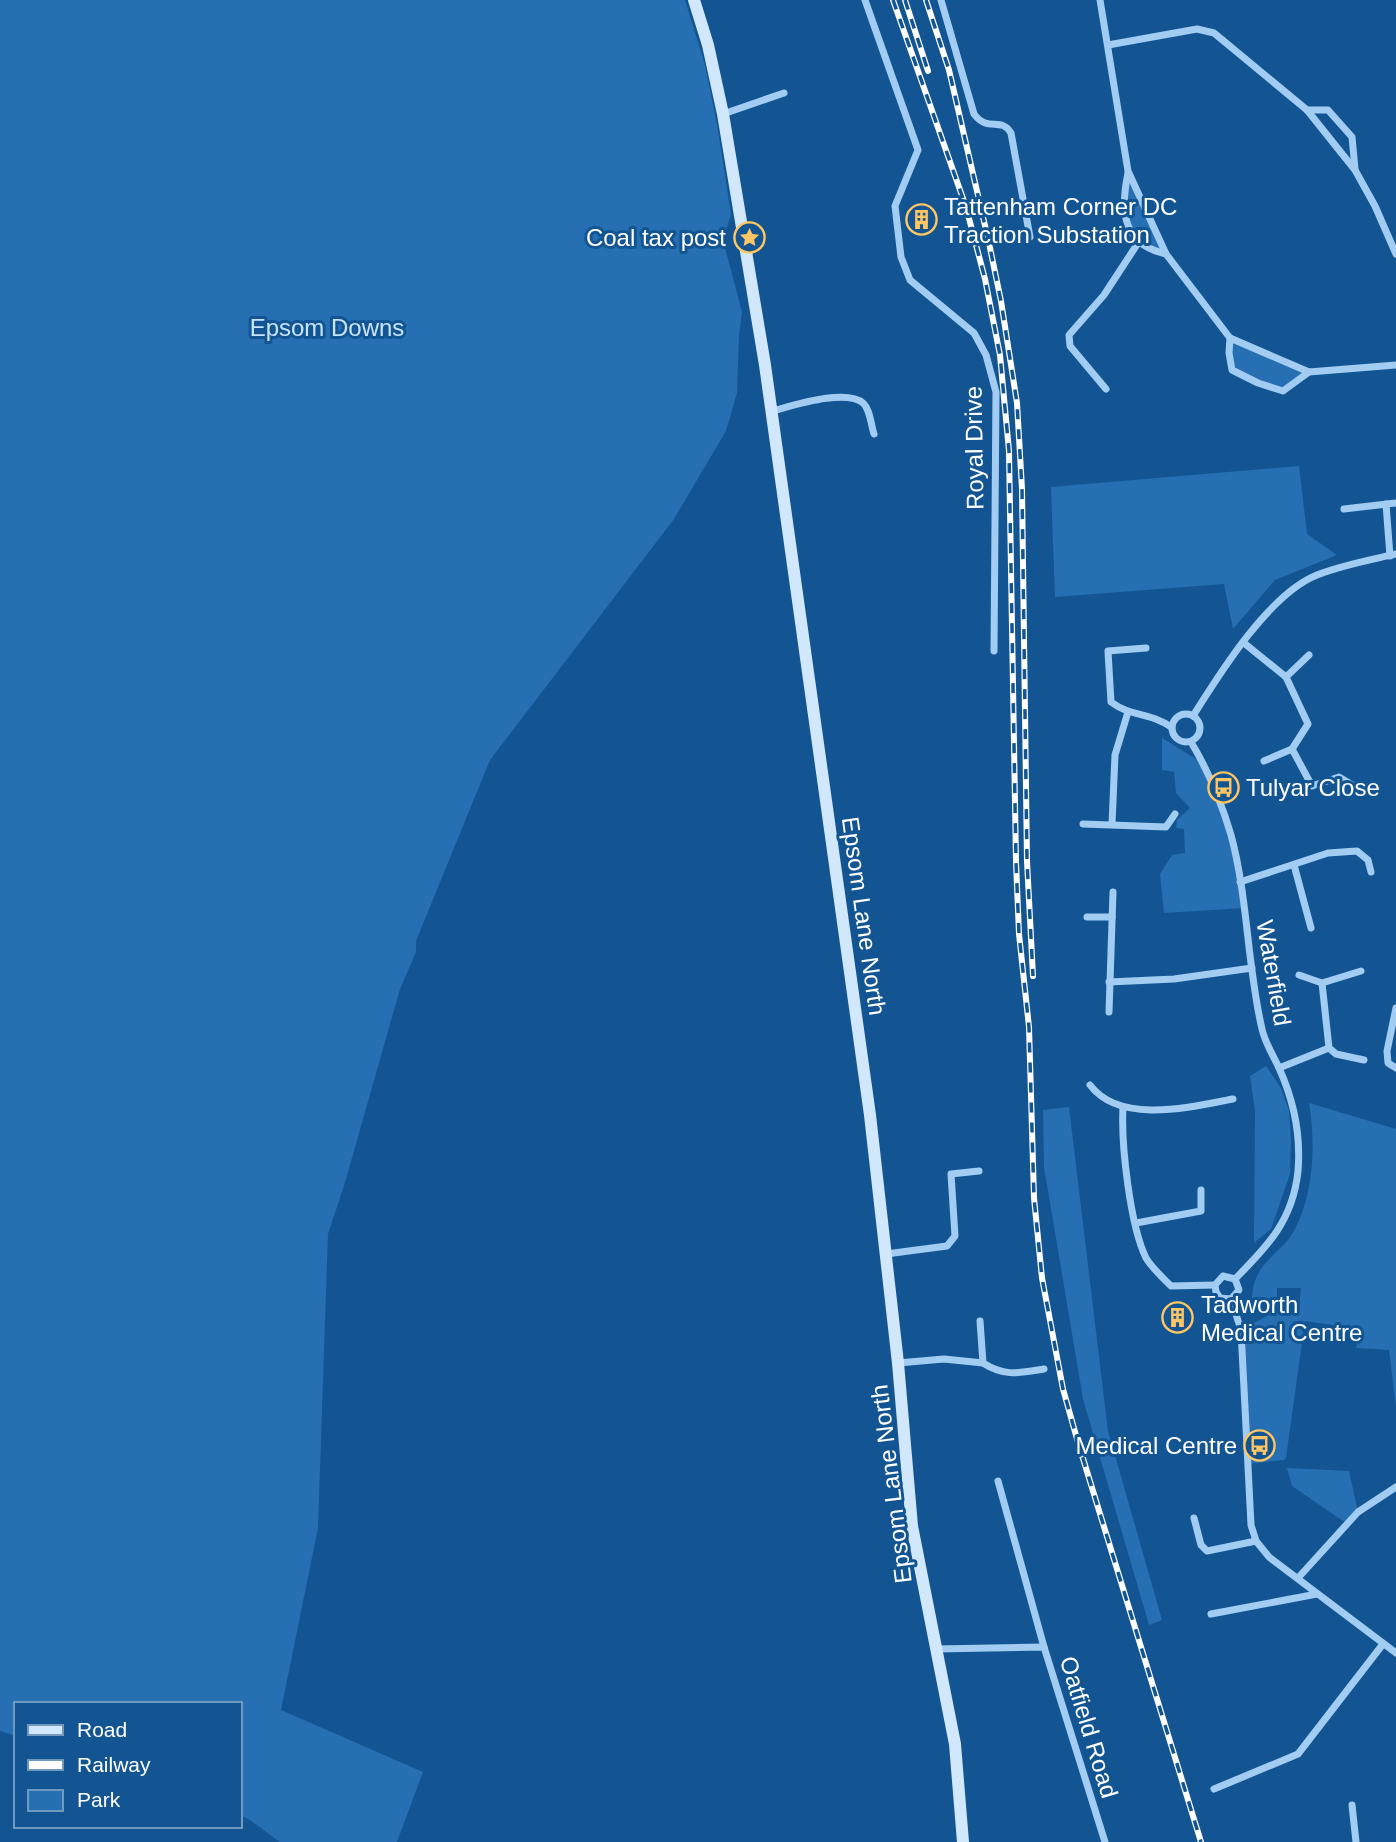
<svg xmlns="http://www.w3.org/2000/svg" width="1396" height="1842" viewBox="0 0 1396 1842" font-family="Helvetica,sans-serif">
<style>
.green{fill:#256fb2}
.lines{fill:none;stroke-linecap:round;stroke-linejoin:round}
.minor{stroke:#a2ccf2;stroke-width:7}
.secondary{stroke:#d1e7fc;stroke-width:12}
.rail-casing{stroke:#fff;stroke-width:6}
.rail{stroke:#135593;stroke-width:3.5;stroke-dasharray:10;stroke-linecap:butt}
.labels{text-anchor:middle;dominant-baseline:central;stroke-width:6;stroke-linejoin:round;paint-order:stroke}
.poi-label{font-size:24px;fill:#fff;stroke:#135593;text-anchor:start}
.park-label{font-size:24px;fill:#c9e4fd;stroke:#135593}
.street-label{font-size:24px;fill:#fff;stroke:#135593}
</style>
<rect width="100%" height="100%" fill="#135593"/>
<g class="green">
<polygon points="0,0 685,0 705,65 717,124 731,214 723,240 742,312 739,335 737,393 726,431 674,519 490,760 416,941 416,952 400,989 344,1186 328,1234 318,1528 281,1710 423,1772 397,1842 280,1842 250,1820 240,1815 240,1704 16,1704 16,1736 0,1731"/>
<polygon points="1128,171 1166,254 1153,251 1126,222"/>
<polygon points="1230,338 1309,372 1283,391 1232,370"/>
<polygon points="1299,466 1307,534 1337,555 1275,580 1233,629 1224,584 1055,597 1051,487"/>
<polygon points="1162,738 1204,764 1231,836 1244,908 1164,913 1160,874 1172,855 1185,853 1184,829 1176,828 1177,820 1190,808 1176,793 1174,772 1162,770"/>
<polygon points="1266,1066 1281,1088 1289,1111 1291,1141 1290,1174 1271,1229 1254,1243 1255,1111 1250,1076"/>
<path d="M1309 1103 1396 1129V1407L1389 1350 1356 1348 1360 1329 1305 1321 1286 1458 1284 1460 1247 1464 1241 1330 1278 1310 1299 1309 1301 1288H1277V1302L1269 1300 1252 1309C1251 1281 1257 1271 1276 1252 1281 1247 1287 1242 1291 1236 1314 1198 1316 1145 1309 1103Z"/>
<polygon points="1069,1107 1108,1431 1162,1620 1149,1625 1083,1399 1044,1167 1043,1110"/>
<polygon points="1287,1468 1349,1471 1358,1512 1346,1523 1292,1486"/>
</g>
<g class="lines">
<g class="minor">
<polyline points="865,0 918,150 895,206 901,257 910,280 974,333 986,355 996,392 994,651"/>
<path d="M941 0 974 114C988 133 1001 116 1011 133L1030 237"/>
<polyline points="1100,0 1128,171 1166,254 1230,338 1309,372 1396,365"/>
<polyline points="1108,45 1197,29 1214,33 1307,110 1355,170 1375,206 1396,254"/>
<polyline points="1307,110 1328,110 1352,137 1355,169"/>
<polyline points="723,114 784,93"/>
<path d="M1128 173C1120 211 1122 244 1166 254"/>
<polyline points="1230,338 1229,353 1232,370 1258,383 1283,391 1309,372"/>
<polyline points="1106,389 1070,346 1069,335 1104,295 1138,243"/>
<path d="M772 411C792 406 846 388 863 403 870 409 871 425 874 434"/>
<polyline points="1386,504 1390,556"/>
<polyline points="1344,509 1396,503"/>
<polyline points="1244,643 1286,677 1308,724 1292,749 1312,786 1339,777 1354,786"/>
<path d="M1146 648 1108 651 1111 702C1131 717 1150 712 1171 727"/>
<polyline points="1286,677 1309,655"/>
<circle cx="1186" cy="728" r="14"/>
<path d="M1193 716C1220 673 1269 594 1317 575 1342 565 1370 560 1396 554"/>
<path d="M1191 742C1209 772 1221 801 1231 835 1248 898 1247 965 1262 1029 1265 1043 1273 1055 1279 1068 1294 1101 1301 1135 1298 1171 1293 1220 1268 1246 1235 1279"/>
<polyline points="1264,761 1292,749"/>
<polyline points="1083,824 1166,827 1175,814"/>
<polyline points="1112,824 1115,755 1128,712"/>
<polyline points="1294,865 1311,928"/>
<polyline points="1240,882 1328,853 1357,851 1368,860 1371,872"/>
<polyline points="1087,917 1112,917"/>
<polyline points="1361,971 1322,983 1329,1048 1336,1054 1364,1060"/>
<polyline points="1299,975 1322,983"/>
<polyline points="1109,982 1174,979 1252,968"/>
<polyline points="1396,1008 1387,1051 1388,1063 1396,1068"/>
<polyline points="1109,1012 1113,892"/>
<polyline points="1279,1068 1329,1048"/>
<path d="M1090 1085C1120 1125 1191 1107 1233 1099"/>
<path d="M1123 1108C1121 1144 1130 1225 1146 1258 1152 1268 1163 1278 1171 1286L1215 1285"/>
<polyline points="1136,1223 1201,1211 1201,1190"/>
<polyline points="886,1254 947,1246 955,1236 951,1174 979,1171"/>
<polyline points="1231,1299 1241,1330 1251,1525 1256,1541 1269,1557 1396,1653"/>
<polyline points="1231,1299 1220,1298 1216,1292 1215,1285 1223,1276 1235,1279"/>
<polyline points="1231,1299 1239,1290 1235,1279"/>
<path d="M980 1321 983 1363C1005 1377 1019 1373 1044 1369"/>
<polyline points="898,1363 944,1359 983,1363"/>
<polyline points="998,1481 1044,1647"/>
<polyline points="1194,1518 1201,1545 1207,1551 1256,1541"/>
<polyline points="1298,1578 1358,1512 1396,1487"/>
<polyline points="1211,1614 1317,1594"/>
<polyline points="936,1649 1044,1647 1105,1842"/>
<polyline points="1214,1789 1298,1754 1383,1644"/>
<polyline points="1352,1805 1356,1842"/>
</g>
<polyline class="secondary" points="694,0 708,45 723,114 765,365 870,1115 898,1363 912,1526 955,1744 963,1842"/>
<defs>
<g id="rail">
<polyline points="893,0 966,207 985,279 1000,355 1009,451 1016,862 1019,934 1029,1027 1034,1198 1042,1278 1063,1389 1077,1439 1201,1842"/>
<polyline points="905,0 928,71"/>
<polyline points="926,0 949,70 989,243 1001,301 1017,403 1022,489 1027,861 1033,976"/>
</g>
</defs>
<use href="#rail" class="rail-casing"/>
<use href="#rail" class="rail"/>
</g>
<defs>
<symbol id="building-ring" viewBox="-11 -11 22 22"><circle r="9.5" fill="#135593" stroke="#ffc663" stroke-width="1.5"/><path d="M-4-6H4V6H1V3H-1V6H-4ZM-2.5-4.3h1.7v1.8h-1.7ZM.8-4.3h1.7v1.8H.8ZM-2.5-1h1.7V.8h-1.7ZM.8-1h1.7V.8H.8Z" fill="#ffc663"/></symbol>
<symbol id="sight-ring" viewBox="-11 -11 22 22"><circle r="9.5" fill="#135593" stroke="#ffc663" stroke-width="1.5"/><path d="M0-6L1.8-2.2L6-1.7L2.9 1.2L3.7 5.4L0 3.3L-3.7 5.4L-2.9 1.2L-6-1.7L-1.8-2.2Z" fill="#ffc663"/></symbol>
<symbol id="bus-ring" viewBox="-11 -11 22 22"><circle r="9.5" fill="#135593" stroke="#ffc663" stroke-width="1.5"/><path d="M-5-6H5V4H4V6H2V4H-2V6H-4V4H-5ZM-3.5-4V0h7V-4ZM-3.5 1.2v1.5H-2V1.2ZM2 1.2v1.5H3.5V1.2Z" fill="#ffc663"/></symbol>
</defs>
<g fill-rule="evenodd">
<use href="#building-ring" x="904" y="202" width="35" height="35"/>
<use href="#sight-ring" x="732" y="220" width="35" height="35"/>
<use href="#bus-ring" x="1206" y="770" width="35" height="35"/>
<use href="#building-ring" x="1160" y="1300" width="35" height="35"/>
<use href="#bus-ring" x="1242" y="1428" width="35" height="35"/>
</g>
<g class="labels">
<g class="poi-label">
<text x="944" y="206">Tattenham Corner DC<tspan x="944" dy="28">Traction Substation</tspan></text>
<text x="726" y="237" text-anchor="end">Coal tax post</text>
<text x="1246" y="787">Tulyar Close</text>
<text x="1201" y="1304">Tadworth<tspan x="1201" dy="28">Medical Centre</tspan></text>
<text x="1237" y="1445" text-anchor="end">Medical Centre</text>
</g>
<g class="park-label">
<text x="327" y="327">Epsom Downs</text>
</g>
<g class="street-label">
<text transform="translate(974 448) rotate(-91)">Royal Drive</text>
<text transform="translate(864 916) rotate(82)">Epsom Lane North</text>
<text transform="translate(1274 973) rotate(80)">Waterfield</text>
<text transform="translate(891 1484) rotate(-97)">Epsom Lane North</text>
<text transform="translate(1089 1727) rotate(73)">Oatfield Road</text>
</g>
</g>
<rect x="14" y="1702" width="228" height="126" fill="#135593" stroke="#7199be" stroke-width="2"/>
<rect x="28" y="1725" width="35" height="10" fill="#d1e7fc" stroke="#7199be" stroke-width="2"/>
<text x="77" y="1737" font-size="21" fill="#ffffff">Road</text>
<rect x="28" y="1760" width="35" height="10" fill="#ffffff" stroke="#7199be" stroke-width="2"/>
<text x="77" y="1772" font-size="21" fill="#ffffff">Railway</text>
<rect x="28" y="1790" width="35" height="21" fill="#256fb2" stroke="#7199be" stroke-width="2"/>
<text x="77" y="1807" font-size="21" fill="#ffffff">Park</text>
</svg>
